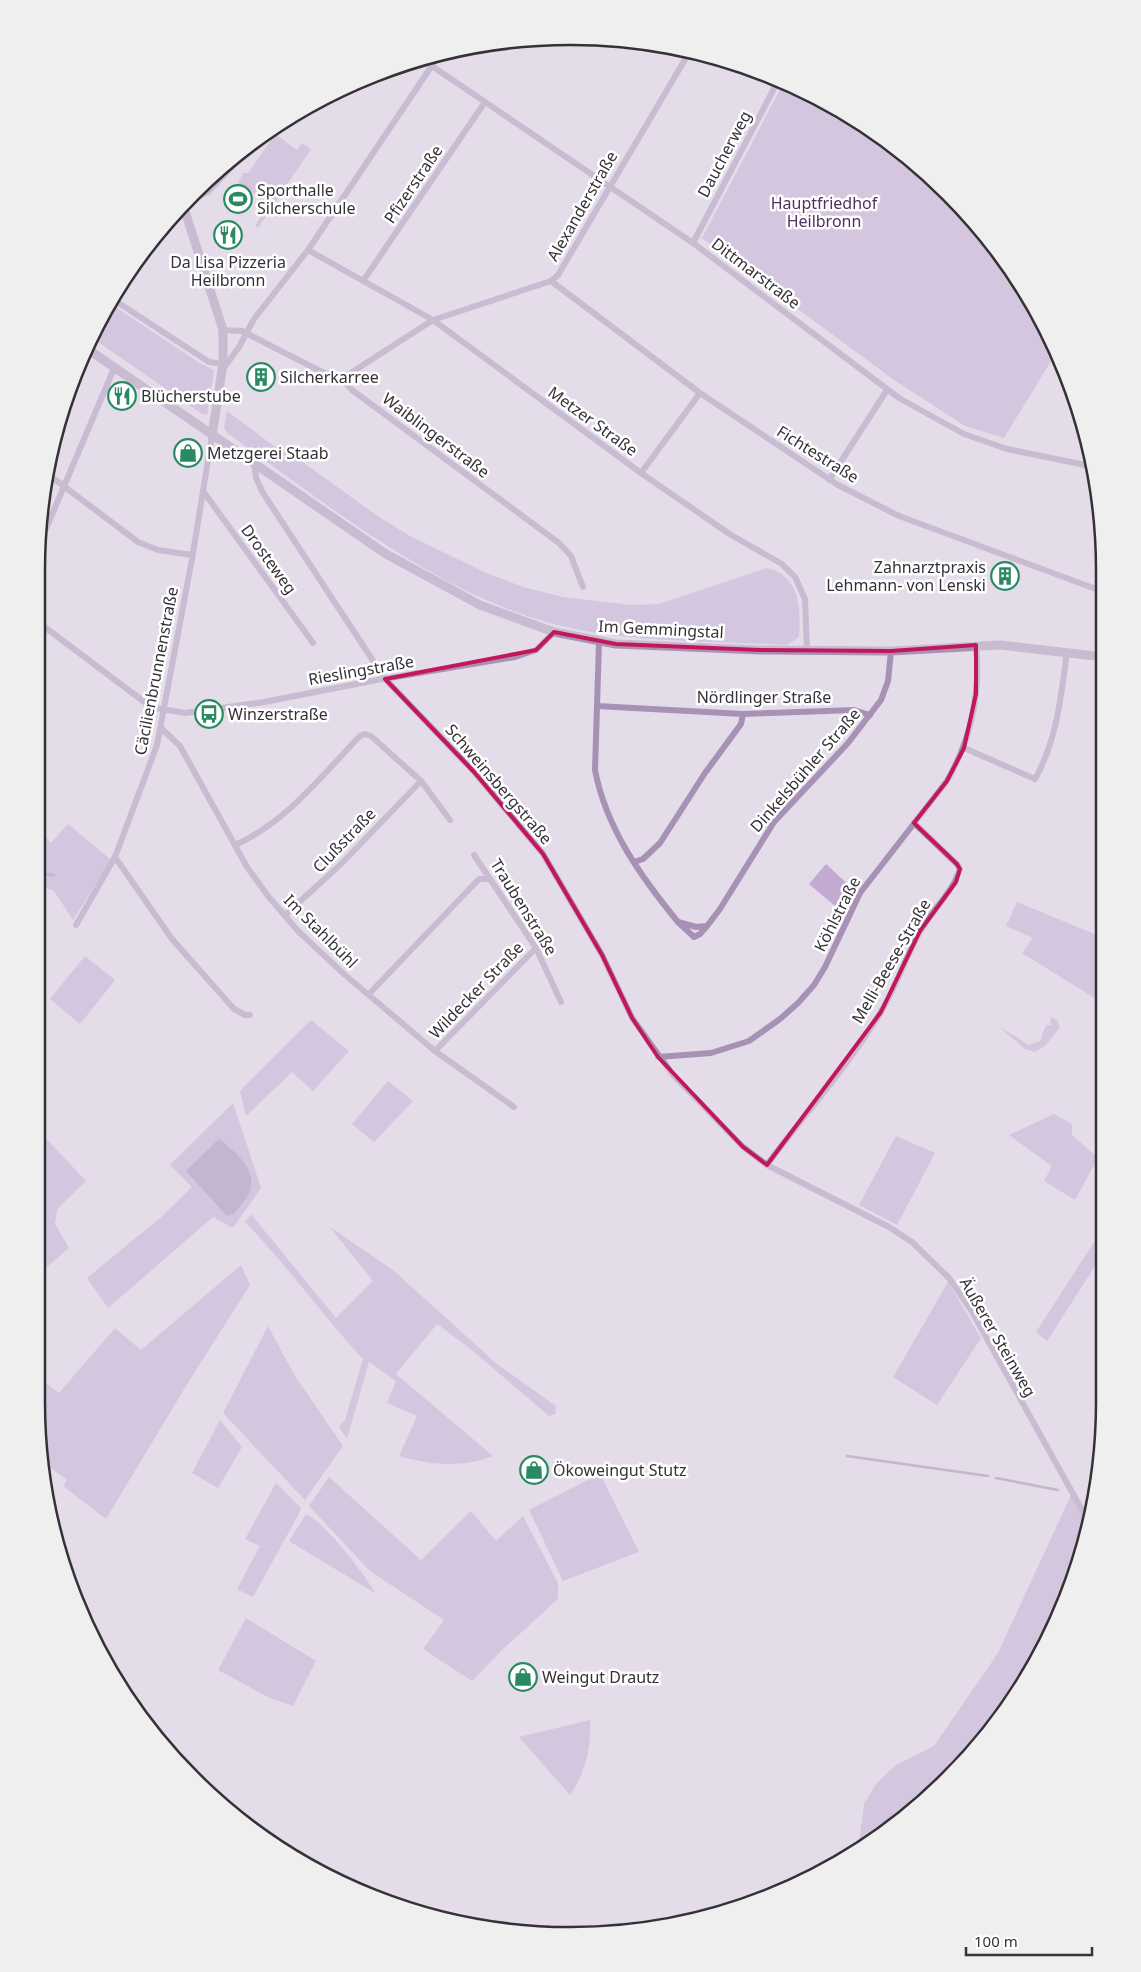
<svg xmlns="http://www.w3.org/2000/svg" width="1141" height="1972" viewBox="0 0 1141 1972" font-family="'Noto Sans',sans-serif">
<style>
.green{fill:#c2aad1}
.water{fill:#9e87ad}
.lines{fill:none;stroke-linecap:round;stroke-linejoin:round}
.stream{stroke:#9e87ad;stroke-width:2.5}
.minor{stroke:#a792b5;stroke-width:6}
.tertiary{stroke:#a792b5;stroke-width:9}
.marked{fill:none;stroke:#c2185b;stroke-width:4;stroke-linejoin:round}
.labels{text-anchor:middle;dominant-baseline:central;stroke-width:5;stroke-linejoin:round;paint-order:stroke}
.street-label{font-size:16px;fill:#353237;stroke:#fff}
.poi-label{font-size:16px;fill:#353237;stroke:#fff;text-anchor:start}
.park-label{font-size:16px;fill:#502f62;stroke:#fff}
.rim{fill:none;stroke:#353237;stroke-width:2.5}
</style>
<rect width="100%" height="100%" fill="#e4dce9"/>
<g class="green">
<polygon points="784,82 867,126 948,193 1033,303 1056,353 1004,438 965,426 894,380 702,238"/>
<polygon points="275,134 297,150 302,143 311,149 258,228 255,226 262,214 258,207 261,198 238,183 243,173 248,173"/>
<polygon points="111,304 198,362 214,370 207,415 202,414 94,339"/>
<path d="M227 411 274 446 298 459 379 517 410 536 482 571 523 587 563 597 631 605 659 604 767 568C800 576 801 608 799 637L787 645C714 641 627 643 557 625 439 595 325 503 227 433L224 428Z"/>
<polygon points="68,824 111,860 73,920 54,891 39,884 39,830 51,843"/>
<polygon points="826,864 855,891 841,911 809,884"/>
<polygon points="1017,902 1104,938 1104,1004 1022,953 1033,938 1006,926"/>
<polygon points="85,956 115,980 80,1024 50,999"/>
<polygon points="1050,1017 1057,1020 1060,1027 1045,1046 1035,1052 1025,1049 998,1026 1029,1045 1040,1041 1046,1025 1051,1025"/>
<polygon points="311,1020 349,1051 313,1091 292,1072 246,1116 240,1091"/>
<polygon points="388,1081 413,1101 374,1142 352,1124"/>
<polygon points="233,1103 261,1188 233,1228 213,1217 108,1308 87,1278 160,1218 192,1187 170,1165"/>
<polygon points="1054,1114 1072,1124 1072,1135 1098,1158 1075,1200 1044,1181 1052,1166 1009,1135"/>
<polygon points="40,1132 86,1181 57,1209 55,1224 69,1248 40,1273"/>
<polygon points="896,1136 935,1153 897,1225 859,1205"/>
<path d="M251 1214 336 1318 373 1281 330 1227 393 1270 497 1364 556 1406 555 1414 549 1416 467 1346 437 1324 396 1374 493 1456C462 1468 430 1465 399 1456L417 1416 387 1403 396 1381 369 1362 347 1439 339 1427 345 1420 363 1359C322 1315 287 1265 245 1222Z"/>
<polygon points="1098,1236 1104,1241 1104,1252 1047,1341 1036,1332"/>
<polygon points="241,1265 250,1285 189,1381 106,1519 63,1486 67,1480 41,1461 41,1379 59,1393 115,1328 141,1350"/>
<polygon points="948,1282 981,1338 937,1405 893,1377"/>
<polygon points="268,1326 295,1376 343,1446 305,1500 223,1413"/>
<polygon points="220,1420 242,1447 218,1488 192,1473"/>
<polygon points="600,1474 639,1552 563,1581 529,1510"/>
<polygon points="329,1477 421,1560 471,1511 496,1541 523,1516 558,1583 558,1599 503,1649 472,1681 423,1649 444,1620 370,1571 309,1506"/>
<polygon points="276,1483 300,1507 301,1510 253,1597 237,1589 260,1546 245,1539"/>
<polygon points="1072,1493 1087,1521 1076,1573 1015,1698 923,1803 858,1850 864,1804 876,1784 896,1765 934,1746 998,1653"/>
<path d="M306 1514C325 1523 364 1573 375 1593L289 1541Z"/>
<polygon points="246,1618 316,1661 293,1706 270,1698 218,1670"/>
<path d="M590 1720C591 1749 586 1771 570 1795L519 1737Z"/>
</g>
<path class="water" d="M219 1139C232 1150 255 1166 251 1187 250 1196 239 1207 234 1214L227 1216 186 1171Z"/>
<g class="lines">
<g class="stream">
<polyline points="39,874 54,875"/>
<polyline points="847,1456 988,1476"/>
<polyline points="996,1478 1058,1490"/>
</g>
<g class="minor">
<polyline points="423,60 693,243 899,398 964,434 1007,449 1090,466"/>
<polyline points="185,202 208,192 257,140"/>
<polyline points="693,243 779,79"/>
<polyline points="308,250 433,320 641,473 731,535 782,564 795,577 805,599 807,650"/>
<polyline points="363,281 485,102"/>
<polyline points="551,281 700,393 838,485 899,516 1104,592"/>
<polyline points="114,300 209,362 223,364"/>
<polyline points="223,330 242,331 320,371 330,375 346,376 433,320 551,281 558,275 690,51"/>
<polyline points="223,369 239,347 254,319 308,250 439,55"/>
<polyline points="346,376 347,385 352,390 559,543 571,556 583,587"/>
<polyline points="254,463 256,478 263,493 385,679 474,772 543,854 602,955 632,1018 673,1075 743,1147 767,1165 889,1227 912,1242 949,1278 971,1310 1087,1519"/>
<polyline points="641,473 700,393"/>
<polyline points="49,475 138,542 158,550 192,555"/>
<polyline points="829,480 887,390"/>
<polyline points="203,491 313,643"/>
<polyline points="37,550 115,366"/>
<polyline points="38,622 147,704 156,708 185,713 264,702 377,680 515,657 536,650 554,632"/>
<path d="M599 642 595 770C606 828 641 877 678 922"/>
<polyline points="597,706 743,714 854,710 870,715"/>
<polyline points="161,728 180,746 247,867 268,896 298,931 345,975 435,1051 514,1107"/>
<path d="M964 748 1035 779C1057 740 1061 696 1067 652"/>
<path d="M235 845C287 822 322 775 360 736L365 734 371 736 421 781 450 820"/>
<polyline points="474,855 536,948 561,1002"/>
<polyline points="115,857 172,939 234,1009 245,1015 250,1015"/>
<polyline points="634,862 643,859 660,843 705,773 741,724 743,714"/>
<polyline points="285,915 340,865 421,781"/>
<polyline points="76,925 115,857 157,745 192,559 212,436"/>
<polyline points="707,926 700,934 694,937 678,922 696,927 707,926 720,909 774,822 848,743 881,700 888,681 891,651"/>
<polyline points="369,994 479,879 488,879"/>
<polyline points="435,1051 536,948"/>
<path d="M658 1057 711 1053 749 1041 780 1019 798 1003 814 985 825 967 860 893 947 781C971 739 981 694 976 645"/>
<path d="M767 1165C805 1114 848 1066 881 1012 897 985 906 956 921 930 933 909 953 892 960 869L957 864 914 823"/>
</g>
<g class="tertiary">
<polyline points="183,205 223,330 223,364 212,436"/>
<polyline points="89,350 386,554 480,605 554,632 616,644 760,650 891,651 1000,645 1104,657"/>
</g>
</g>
<path d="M0 0H1141V1972H0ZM554 632 616 644 760 650 891 651 976 645V694L964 748 947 781 914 823 957 864 960 869 956 882 920 931 881 1012 767 1165 743 1147 658 1057 632 1018 602 955 543 854 474 772 385 679 536 650Z" fill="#e4dce9" fill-opacity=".55" fill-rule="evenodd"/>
<path class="marked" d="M554 632 616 644 760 650 891 651 976 645V694L964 748 947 781 914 823 957 864 960 869 956 882 920 931 881 1012 767 1165 743 1147 658 1057 632 1018 602 955 543 854 474 772 385 679 536 650Z"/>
<defs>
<symbol id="stadium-ring" viewBox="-11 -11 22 22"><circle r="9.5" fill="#fff" stroke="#288962" stroke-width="1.5"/><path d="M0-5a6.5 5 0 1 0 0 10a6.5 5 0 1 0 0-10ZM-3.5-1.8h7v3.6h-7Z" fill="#288962"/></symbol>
<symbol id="restaurant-ring" viewBox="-11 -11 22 22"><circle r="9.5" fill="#fff" stroke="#288962" stroke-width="1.5"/><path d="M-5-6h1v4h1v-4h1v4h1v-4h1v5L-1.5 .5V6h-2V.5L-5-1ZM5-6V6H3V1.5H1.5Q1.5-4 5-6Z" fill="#288962"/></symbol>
<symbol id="building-ring" viewBox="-11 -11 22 22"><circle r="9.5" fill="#fff" stroke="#288962" stroke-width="1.5"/><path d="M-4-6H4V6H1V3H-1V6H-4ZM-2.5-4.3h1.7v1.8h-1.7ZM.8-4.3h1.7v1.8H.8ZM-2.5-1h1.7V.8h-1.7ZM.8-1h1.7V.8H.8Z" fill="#288962"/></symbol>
<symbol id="shop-ring" viewBox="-11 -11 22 22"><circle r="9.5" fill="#fff" stroke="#288962" stroke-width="1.5"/><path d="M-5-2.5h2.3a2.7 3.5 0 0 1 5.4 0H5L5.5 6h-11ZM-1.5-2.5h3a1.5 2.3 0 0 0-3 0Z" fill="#288962"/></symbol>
<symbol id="bus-ring" viewBox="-11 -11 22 22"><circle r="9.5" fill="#fff" stroke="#288962" stroke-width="1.5"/><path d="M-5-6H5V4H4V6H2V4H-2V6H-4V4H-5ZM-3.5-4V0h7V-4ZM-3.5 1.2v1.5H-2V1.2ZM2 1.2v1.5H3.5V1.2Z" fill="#288962"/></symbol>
</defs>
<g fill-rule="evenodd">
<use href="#stadium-ring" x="222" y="183" width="32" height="32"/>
<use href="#restaurant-ring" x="212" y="219" width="32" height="32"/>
<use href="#building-ring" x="245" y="361" width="32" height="32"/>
<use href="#restaurant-ring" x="106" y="380" width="32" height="32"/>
<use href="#shop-ring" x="172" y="437" width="32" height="32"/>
<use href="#building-ring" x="989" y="560" width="32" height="32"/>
<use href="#bus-ring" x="193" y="698" width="32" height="32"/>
<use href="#shop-ring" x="518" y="1454" width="32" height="32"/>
<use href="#shop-ring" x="507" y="1661" width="32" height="32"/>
</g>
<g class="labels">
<g class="street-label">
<text transform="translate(724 154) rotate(-62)">Daucherweg</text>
<text transform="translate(413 184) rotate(-56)">Pfizerstraße</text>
<text transform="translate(582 206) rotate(-60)">Alexanderstraße</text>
<text transform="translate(756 273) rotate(37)">Dittmarstraße</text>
<text transform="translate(593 421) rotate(36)">Metzer Straße</text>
<text transform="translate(436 435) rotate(37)">Waiblingerstraße</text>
<text transform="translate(818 454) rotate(32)">Fichtestraße</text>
<text transform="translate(269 559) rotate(54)">Drosteweg</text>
<text transform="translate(661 629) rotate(3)">Im Gemmingstal</text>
<text transform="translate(361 670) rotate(-10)">Rieslingstraße</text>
<text transform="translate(156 671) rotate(-79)">Cäcilienbrunnenstraße</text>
<text x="764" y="697">Nördlinger Straße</text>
<text transform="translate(805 770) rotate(-49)">Dinkelsbühler Straße</text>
<text transform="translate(499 784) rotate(49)">Schweinsbergstraße</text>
<text transform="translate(344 840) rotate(-46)">Clußstraße</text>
<text transform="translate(524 907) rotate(58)">Traubenstraße</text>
<text transform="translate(837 914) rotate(-63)">Köhlstraße</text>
<text transform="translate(321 931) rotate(45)">Im Stahlbühl</text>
<text transform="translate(891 961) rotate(-60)">Melli-Beese-Straße</text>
<text transform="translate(476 990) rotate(-46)">Wildecker Straße</text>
<text transform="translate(998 1337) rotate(60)">Äußerer Steinweg</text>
</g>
<g class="poi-label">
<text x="257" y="190">Sporthalle<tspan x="257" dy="18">Silcherschule</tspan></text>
<text x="228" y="262" text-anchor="middle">Da Lisa Pizzeria<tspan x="228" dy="18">Heilbronn</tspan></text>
<text x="280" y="377">Silcherkarree</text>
<text x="141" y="396">Blücherstube</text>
<text x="207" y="453">Metzgerei Staab</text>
<text x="986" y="567" text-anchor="end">Zahnarztpraxis<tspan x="986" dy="18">Lehmann- von Lenski</tspan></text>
<text x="228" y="714">Winzerstraße</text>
<text x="553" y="1470">Ökoweingut Stutz</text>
<text x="542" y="1677">Weingut Drautz</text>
</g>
<g class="park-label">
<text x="824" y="203">Hauptfriedhof<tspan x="824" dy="18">Heilbronn</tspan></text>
</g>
</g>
<path d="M0 0H1141V1972H0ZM570 45H571A525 525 0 0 1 1096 570V1402A525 525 0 0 1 571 1927H570A525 525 0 0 1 45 1402V570A525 525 0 0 1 570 45Z" fill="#efefef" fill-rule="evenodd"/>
<path class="rim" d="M570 45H571A525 525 0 0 1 1096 570V1402A525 525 0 0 1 571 1927H570A525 525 0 0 1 45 1402V570A525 525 0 0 1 570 45Z"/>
<path d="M966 1947v8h126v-8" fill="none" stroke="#353237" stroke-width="2.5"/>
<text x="974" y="1947" font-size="15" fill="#353237" stroke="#ffffff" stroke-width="4" paint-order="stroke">100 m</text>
</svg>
